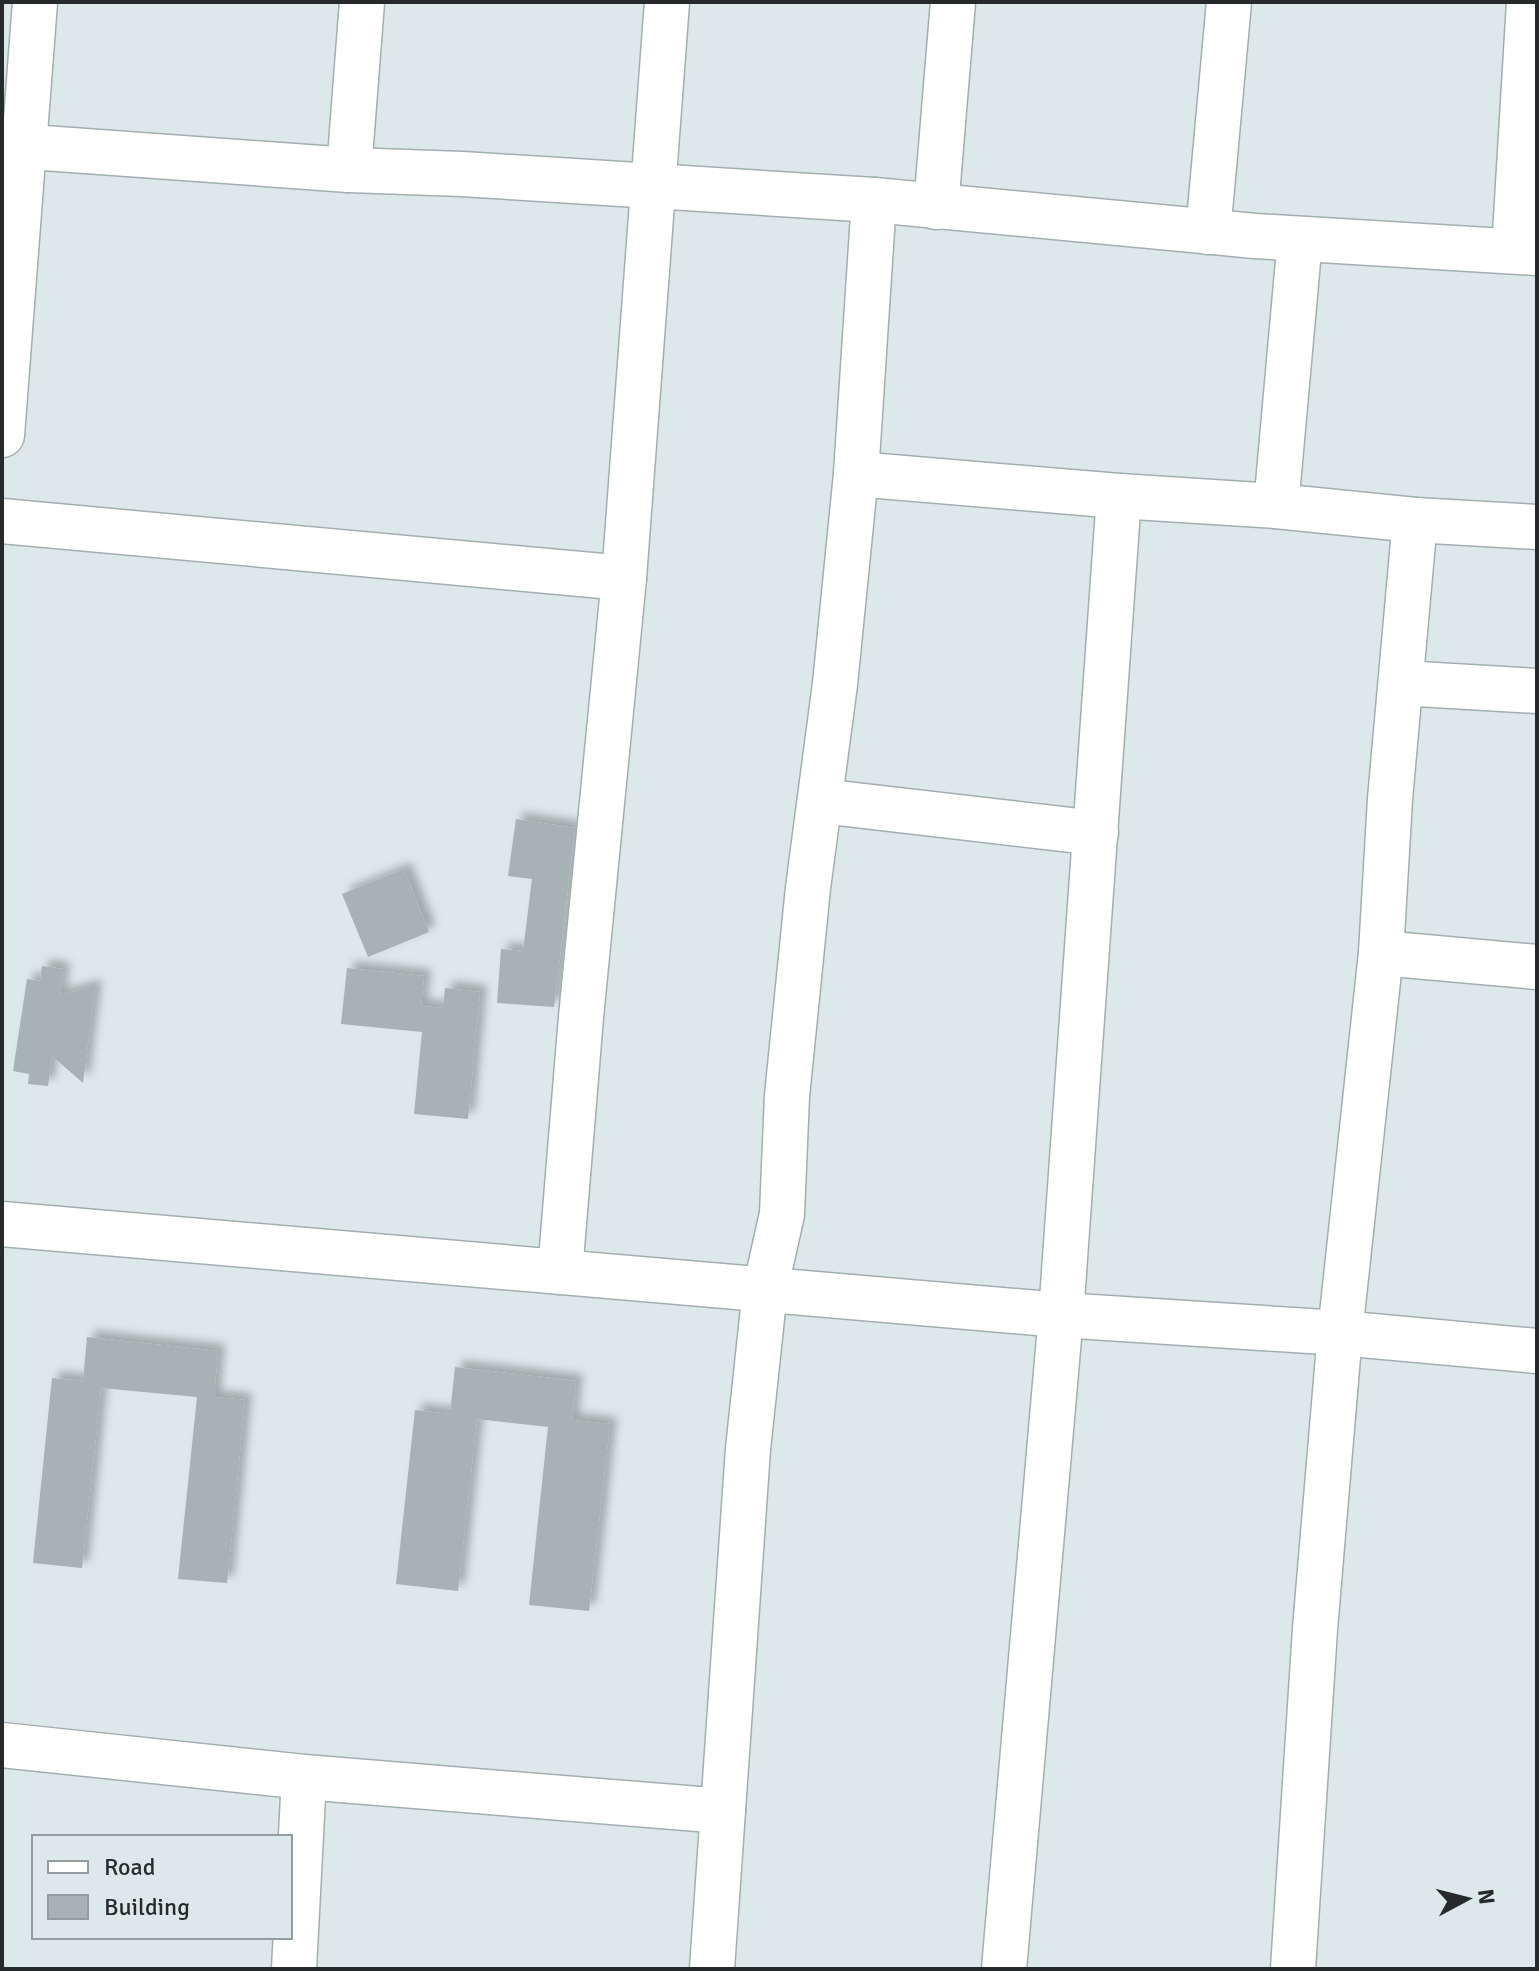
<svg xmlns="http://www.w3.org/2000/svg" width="1539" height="1971" viewBox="0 0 1539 1971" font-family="Signika,sans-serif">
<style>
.building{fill:#a6b2b4;filter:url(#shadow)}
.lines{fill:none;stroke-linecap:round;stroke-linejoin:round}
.minor-casing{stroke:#a2aeb0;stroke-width:47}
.minor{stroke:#fff;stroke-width:44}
</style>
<defs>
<filter id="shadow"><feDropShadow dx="7" dy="-7" stdDeviation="4" flood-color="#0004"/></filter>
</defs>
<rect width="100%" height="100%" fill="#dce8ea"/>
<g class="building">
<polygon points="516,819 575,828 554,1007 497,1003 501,949 523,951 532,879 508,876"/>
<polygon points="404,869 429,932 368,957 342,894"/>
<polygon points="42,966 63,969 60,995 95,986 83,1083 52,1056 48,1086 28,1084 29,1074 13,1071 27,979 40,981"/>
<polygon points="347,968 424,976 421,1006 443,1008 445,988 480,992 468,1119 414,1114 422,1032 341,1024"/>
<polygon points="87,1337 218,1351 214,1397 245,1400 227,1583 178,1579 197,1397 101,1388 82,1568 33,1563 52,1378 83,1381"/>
<polygon points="455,1367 576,1381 572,1420 610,1424 589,1611 529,1605 548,1427 477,1419 458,1591 396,1584 415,1410 450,1414"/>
</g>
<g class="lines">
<defs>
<g id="minor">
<polyline points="2,145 349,170 462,174 874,200 1255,236 1537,253"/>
<polyline points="349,170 362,2"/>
<polyline points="936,207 953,2"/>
<polyline points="1208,232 1229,2"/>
<polyline points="1514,251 1529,2"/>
<polyline points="2,435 35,2"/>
<polyline points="856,474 1119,496 1276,506 1415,520 1537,527"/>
<polyline points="1276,506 1300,239"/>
<polyline points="2,521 624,578"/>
<polyline points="1401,683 1537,691"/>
<polyline points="821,801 1096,833"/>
<polyline points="1381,953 1537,967"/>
<polyline points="2,1224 1061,1315 1340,1333 1537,1351"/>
<polyline points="560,1272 581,1017 624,578 667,2"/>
<polyline points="2,1745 304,1777 723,1811"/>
<polyline points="294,1969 304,1777"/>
<polyline points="712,1969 748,1449 765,1290 782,1214 787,1096 808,888 835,684 856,474 874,200"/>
<polyline points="1004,1969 1061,1315 1119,496"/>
<polyline points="1293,1969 1315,1629 1340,1333 1381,953 1390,799 1415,520"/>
</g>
</defs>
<use href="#minor" class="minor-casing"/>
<use href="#minor" class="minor"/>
</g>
<rect width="1539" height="1971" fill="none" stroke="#262a2b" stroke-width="8"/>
<rect x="32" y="1835" width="260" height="104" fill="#dce8ea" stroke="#939c9e" stroke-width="2"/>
<rect x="48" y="1861" width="40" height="12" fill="#ffffff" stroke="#939c9e" stroke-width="2"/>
<text x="104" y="1875" font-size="24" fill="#262a2b">Road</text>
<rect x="48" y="1895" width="40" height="24" fill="#a6b2b4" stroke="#939c9e" stroke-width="2"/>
<text x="104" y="1915" font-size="24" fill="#262a2b">Building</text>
<g transform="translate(1467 1899) rotate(83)" stroke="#dce8ea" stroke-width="6" paint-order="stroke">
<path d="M0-6L14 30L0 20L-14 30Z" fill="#262a2b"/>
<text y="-12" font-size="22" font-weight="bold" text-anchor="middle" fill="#262a2b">N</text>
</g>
</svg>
